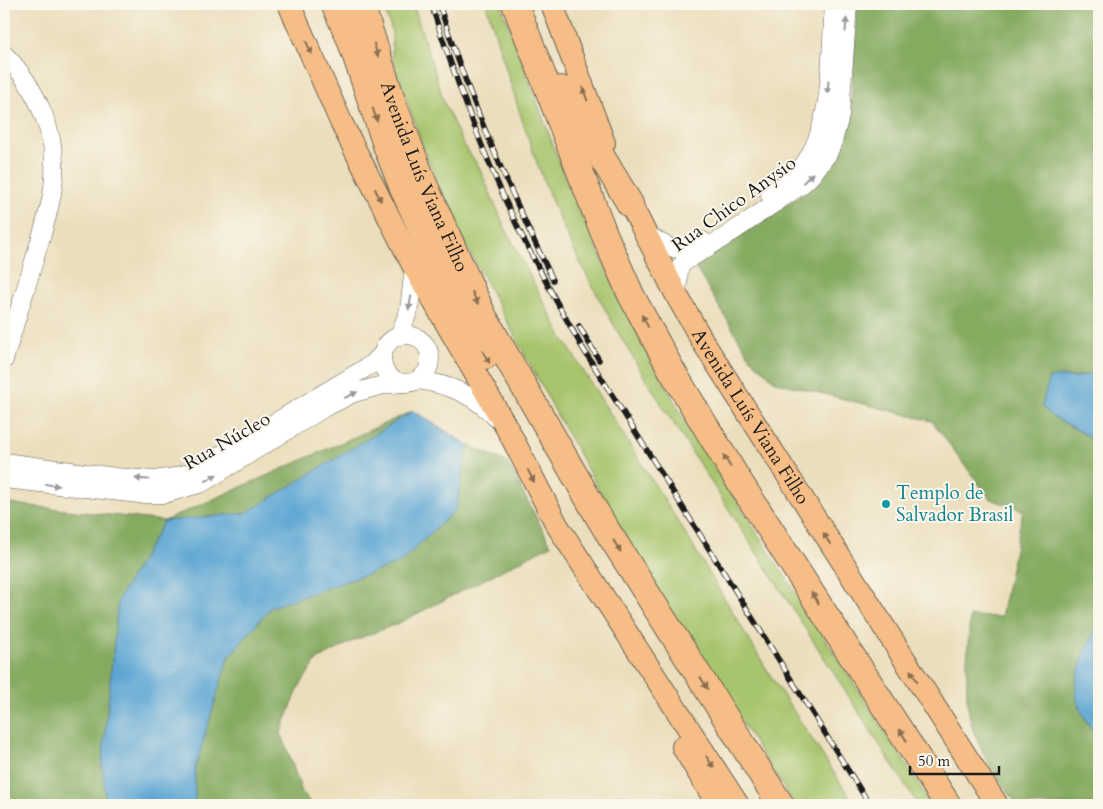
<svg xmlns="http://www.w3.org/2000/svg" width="1103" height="809" viewBox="0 0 1103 809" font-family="Cardo,serif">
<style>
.green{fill:#a7c56d;stroke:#627044}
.forest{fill:#85aa60;stroke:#50633e}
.water{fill:#5ca5d3;stroke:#3c6078}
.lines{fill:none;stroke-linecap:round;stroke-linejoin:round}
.minor-casing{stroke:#646054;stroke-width:19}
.major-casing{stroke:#646054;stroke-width:24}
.highway-casing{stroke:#646054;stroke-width:28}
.minor{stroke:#fff;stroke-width:18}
.major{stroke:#f6be86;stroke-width:22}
.highway{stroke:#f6be86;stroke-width:26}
.rail-casing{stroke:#1c1c1c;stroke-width:5.5}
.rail{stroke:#fbf7ec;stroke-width:4;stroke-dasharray:11;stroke-linecap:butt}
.oneway{fill:#999}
.oneway2{fill:#896d51}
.culture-dot{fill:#0f9aa8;stroke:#fbf7ec;stroke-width:2}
.labels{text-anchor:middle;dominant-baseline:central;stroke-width:4;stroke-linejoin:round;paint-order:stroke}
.street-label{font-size:19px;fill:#1c1c1c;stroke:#fbf7ec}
.culture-label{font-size:19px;fill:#0d838f;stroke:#fbf7ec;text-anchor:start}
</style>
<rect width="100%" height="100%" fill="#fbf7ec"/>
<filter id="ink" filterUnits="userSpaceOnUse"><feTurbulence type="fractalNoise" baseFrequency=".02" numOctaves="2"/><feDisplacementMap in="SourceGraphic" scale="10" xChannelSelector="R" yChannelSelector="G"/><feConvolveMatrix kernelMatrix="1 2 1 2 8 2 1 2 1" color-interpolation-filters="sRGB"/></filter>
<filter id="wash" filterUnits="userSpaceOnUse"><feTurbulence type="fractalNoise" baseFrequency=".0096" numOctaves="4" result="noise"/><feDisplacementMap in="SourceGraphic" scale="20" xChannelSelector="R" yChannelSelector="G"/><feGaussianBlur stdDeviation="1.12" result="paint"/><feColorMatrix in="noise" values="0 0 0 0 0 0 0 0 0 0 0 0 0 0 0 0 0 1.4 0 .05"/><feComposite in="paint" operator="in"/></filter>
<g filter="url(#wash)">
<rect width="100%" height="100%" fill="#ebdebc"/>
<g class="green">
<polygon points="383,4 413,4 445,105 463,144 478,165 506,230 562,337 684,531 772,678 855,805 795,805 649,579 561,422 461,236 428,161 392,58 392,32"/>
<path d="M486 4H501L572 197 646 350 687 424 932 805H918C853 703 788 601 722 499 661 404 598 309 553 204 526 139 507 71 486 4Z"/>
</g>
<g class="forest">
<path d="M857 4H1099V370C1087 376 1073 378 1060 376L1050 415 1086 435 1099 447V622L1080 668 1084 718 1099 739V805H1017C1002 783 985 761 975 735 961 702 968 652 970 616L1001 617 1023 510 990 499 932 421 776 382 751 359 695 267 821 181 840 154 850 123Z"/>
<polygon points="413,411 468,445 507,462 551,545 399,623 355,640 317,660 299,687 281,732 302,792 312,805 4,805 4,503 164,521"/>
</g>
<g class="water">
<path d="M1099 370V447L1086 435 1050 415 1042 406 1049 378C1057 376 1062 377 1070 377 1080 378 1090 374 1099 370Z"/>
<polygon points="413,411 468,445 456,509 400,563 271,607 228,658 195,769 195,805 106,805 102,764 118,600 164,521 246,513"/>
<path d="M1099 622V739C1090 726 1077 710 1076 693 1075 668 1090 644 1099 622Z"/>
</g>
</g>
<g filter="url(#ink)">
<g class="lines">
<defs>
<g id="minor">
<path d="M4 54C37 87 60 139 53 187 50 212 41 236 34 261 24 294 14 327 4 360"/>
<path d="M770 195C781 187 799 172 806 161 834 119 830 53 834 4"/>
<path d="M645 233C666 247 679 256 703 241"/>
<polyline points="677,295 679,269 684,262 726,236 800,186 810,177 828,154 833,142 840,116 848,4"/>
<circle cx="406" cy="359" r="24"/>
<polyline points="399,336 409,310 414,267"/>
<path d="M418 380C448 384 475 395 496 418"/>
<polyline points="4,462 115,477 154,480 175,477 189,473 204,465 359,372 372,364 383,353"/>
<polyline points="4,479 139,494 164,494 202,483 324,408 354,393 383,385 402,383"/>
</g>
<g id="major">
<polyline points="289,4 341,122 414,267 509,432 557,525 738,805"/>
<polyline points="552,4 604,143"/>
<path id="s1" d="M623 189 677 296 703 342 997 805"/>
<polyline points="683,747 718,805"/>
</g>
<g id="highway">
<polyline points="334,4 350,39 387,148 402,186 458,309 485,356"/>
<path id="s2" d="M361 4 394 106 423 182 484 317 601 521 781 805"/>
<polyline points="515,4 605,236 631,295 671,369 735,475 948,805"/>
<polyline points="561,89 630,204"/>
</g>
</defs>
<use href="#minor" class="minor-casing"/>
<use href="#major" class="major-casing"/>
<use href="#highway" class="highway-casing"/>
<use href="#minor" class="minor"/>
<use href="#major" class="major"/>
<use href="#highway" class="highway"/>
<defs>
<g id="rail">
<path d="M431 4C456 81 484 157 519 230 539 270 560 309 582 347L870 805"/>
<path d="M439 4C469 99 509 190 553 280"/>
<polyline points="579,326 599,360"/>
</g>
</defs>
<use href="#rail" class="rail-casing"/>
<use href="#rail" class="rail"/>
</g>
<defs><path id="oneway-solid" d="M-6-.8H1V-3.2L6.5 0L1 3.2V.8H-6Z" transform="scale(1.25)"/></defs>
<g class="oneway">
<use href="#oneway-solid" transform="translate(846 25) rotate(-86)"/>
<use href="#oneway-solid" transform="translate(828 87) rotate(94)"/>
<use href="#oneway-solid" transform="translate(808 178) rotate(-44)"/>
<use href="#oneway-solid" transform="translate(410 303) rotate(100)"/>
<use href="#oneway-solid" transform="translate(351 395) rotate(-25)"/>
<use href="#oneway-solid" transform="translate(211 478) rotate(-31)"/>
<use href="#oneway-solid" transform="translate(142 479) rotate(-176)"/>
<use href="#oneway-solid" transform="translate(52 485) rotate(7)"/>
</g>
<g class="oneway2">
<use href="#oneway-solid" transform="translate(309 48) rotate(66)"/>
<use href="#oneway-solid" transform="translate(376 50) rotate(72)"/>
<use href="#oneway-solid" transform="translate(585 94) rotate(-110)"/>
<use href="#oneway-solid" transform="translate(375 115) rotate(71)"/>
<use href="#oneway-solid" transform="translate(378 195) rotate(64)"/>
<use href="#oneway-solid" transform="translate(475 298) rotate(65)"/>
<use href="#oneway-solid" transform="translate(645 321) rotate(-118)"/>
<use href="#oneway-solid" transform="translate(486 357) rotate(59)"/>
<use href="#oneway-solid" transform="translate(727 461) rotate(-121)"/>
<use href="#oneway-solid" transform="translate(531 476) rotate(62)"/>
<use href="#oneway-solid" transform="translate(827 539) rotate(-122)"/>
<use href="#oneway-solid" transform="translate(617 546) rotate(58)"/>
<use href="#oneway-solid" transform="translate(815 598) rotate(-123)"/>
<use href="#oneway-solid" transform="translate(914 676) rotate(-122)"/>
<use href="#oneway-solid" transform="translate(704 683) rotate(58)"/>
<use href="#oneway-solid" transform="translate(903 735) rotate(-122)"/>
<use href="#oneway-solid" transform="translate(710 762) rotate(57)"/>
</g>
</g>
<circle class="culture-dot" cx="886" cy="504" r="5"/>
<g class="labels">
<g class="street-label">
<text stroke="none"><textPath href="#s2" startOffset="184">Avenida Luís Viana Filho</textPath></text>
<text transform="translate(734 204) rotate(-36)">Rua Chico Anysio</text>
<text stroke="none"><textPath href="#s1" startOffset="261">Avenida Luís Viana Filho</textPath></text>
<text transform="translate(227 441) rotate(-30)">Rua Núcleo</text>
</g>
<g class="culture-label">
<text x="896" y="493">Templo de<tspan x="896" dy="22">Salvador Brasil</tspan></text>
</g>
</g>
<rect width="1103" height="809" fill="none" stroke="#fbf7ec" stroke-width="20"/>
<path d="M910 766v8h89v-8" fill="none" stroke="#1c1c1c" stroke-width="2.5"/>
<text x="918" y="766" font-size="15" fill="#1c1c1c" stroke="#fbf7ec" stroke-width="4" paint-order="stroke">50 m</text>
</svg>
